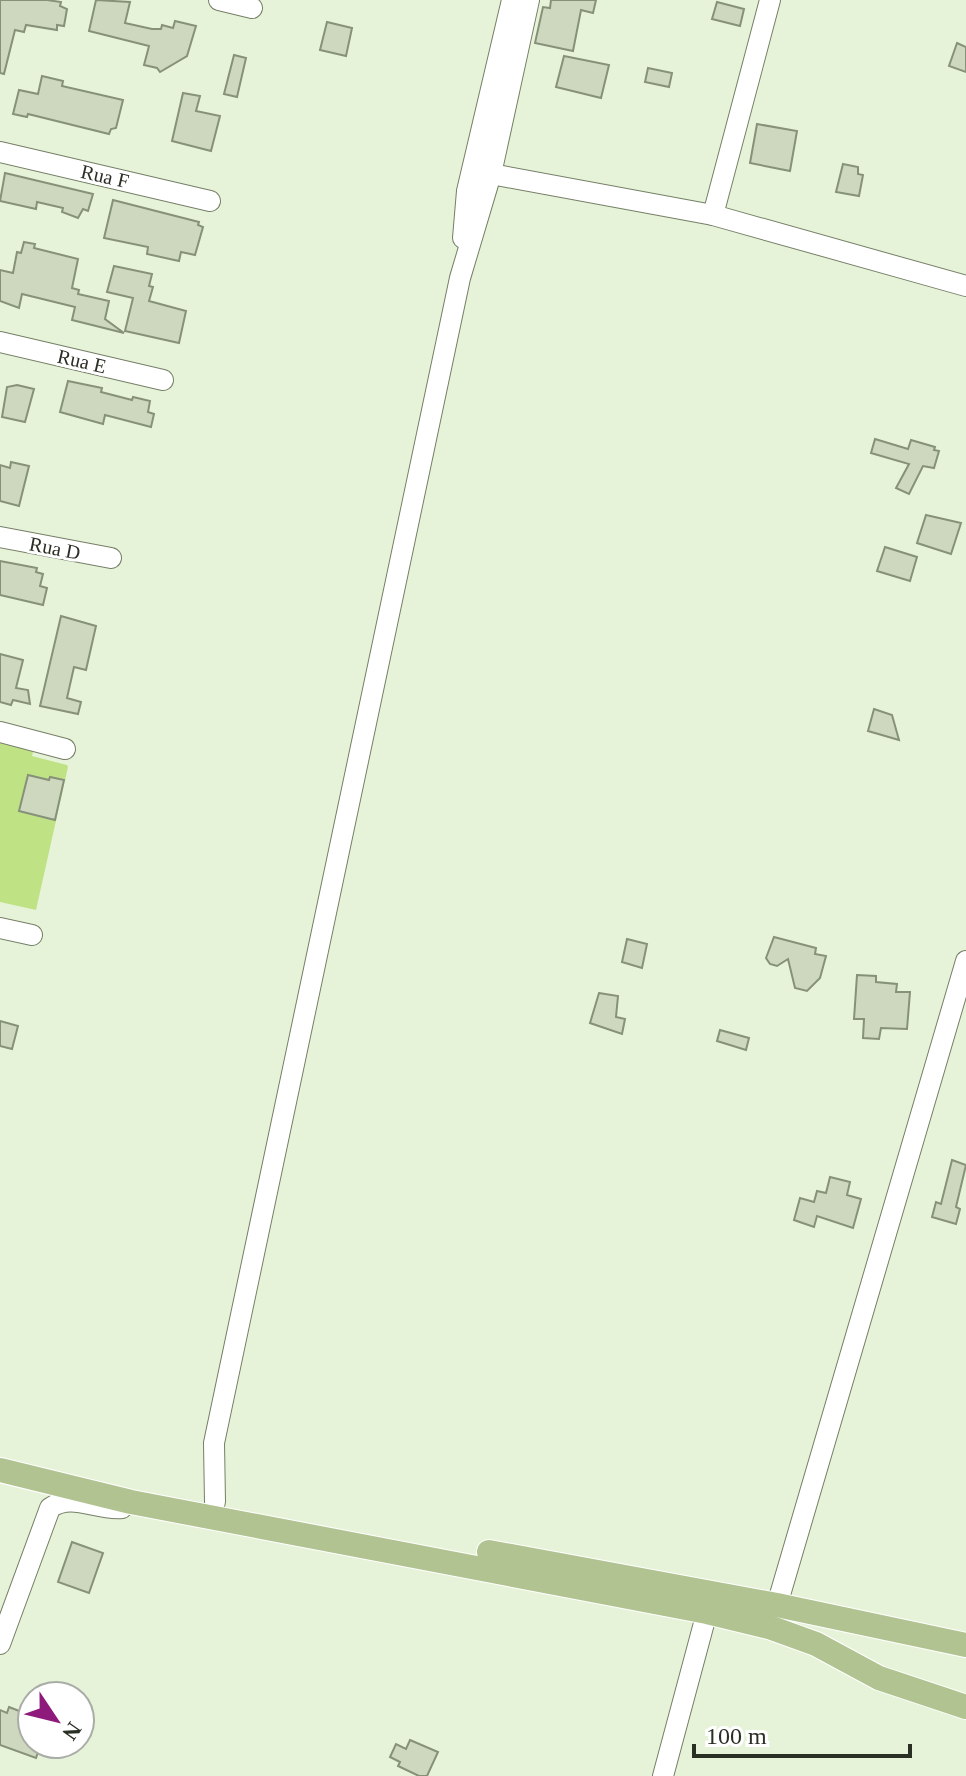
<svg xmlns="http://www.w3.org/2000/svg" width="966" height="1776" viewBox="0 0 966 1776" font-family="Georgia,serif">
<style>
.green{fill:#bfe285}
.building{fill:#cdd8be;stroke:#879179;stroke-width:2}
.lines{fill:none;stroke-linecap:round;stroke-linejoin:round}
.minor-casing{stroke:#757f67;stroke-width:22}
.major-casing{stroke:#fff;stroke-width:26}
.minor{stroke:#fff;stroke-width:20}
.major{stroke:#b2c392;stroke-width:24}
.labels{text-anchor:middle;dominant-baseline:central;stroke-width:6;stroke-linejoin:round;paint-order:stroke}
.street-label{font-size:20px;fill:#2a2f24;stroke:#fff}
</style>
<rect width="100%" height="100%" fill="#e7f3d8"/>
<polygon class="green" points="0,736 35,744 32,756 67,765 68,767 36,910 0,902"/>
<g class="building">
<polygon points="0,0 47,0 61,2 60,6 67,9 64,26 57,25 57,30 26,25 24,32 15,30 4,74 0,73"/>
<polygon points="96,0 130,2 125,23 152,29 161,29 162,25 173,28 175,21 196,26 187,56 160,72 157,68 144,65 149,46 89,31"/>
<polygon points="551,0 596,0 593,13 581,10 573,51 535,43 543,7 550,8"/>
<polygon points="717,2 744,9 740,26 712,19"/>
<polygon points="327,22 352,28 346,56 320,50"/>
<polygon points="957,43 966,47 966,72 949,66"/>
<polygon points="234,55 246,58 237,97 224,94"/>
<polygon points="564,56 609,65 601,98 556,87"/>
<polygon points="648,68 672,73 669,87 645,82"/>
<polygon points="42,76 63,81 62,86 123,100 116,128 111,129 109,134 28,114 27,117 13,114 19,90 38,94"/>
<polygon points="183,93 200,96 196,111 220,116 211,151 172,141"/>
<polygon points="757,124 797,131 790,171 750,163"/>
<polygon points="843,164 858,167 858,174 863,175 859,196 836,192"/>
<polygon points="5,173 93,194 88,211 83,209 78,218 62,212 63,208 37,202 36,209 0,201"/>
<polygon points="113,200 199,222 198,225 203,227 195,255 181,252 179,261 147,254 148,247 104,238"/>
<polygon points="24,242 35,244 34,248 78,259 72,288 79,290 78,294 109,301 105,319 124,333 72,320 75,307 22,294 19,308 0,301 0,270 13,273 17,252 21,253"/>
<polygon points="114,266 152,274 149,286 153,287 149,301 186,311 179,343 125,331 133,298 107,292"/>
<polygon points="68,381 102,388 101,392 132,400 133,397 150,401 148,412 154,414 151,427 105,415 103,424 60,412"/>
<polygon points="17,385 34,389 25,422 2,417 7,387"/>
<polygon points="875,439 908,449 911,440 935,447 934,450 939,451 934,468 923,466 909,494 896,488 909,464 871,453"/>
<polygon points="11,462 29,466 19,506 0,501 0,465 10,468"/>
<polygon points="926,515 961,523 951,554 917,543"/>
<polygon points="885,547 917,557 910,581 877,571"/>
<polygon points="0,561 37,568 36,572 43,574 40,586 47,588 43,605 0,595"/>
<polygon points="61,616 96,626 86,670 74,667 67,698 81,702 78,714 40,706"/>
<polygon points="0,654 23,660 16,688 28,690 30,704 13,700 11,705 0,702"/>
<polygon points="874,709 892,715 899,740 868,731"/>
<polygon points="28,775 49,780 50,777 64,780 55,820 19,811"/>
<polygon points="774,937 816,948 815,954 826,956 820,978 807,991 795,988 788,959 777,966 770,964 766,958"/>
<polygon points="627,939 647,944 642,968 622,962"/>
<polygon points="857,975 876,976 876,982 897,984 896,992 910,992 907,1029 881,1028 879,1039 863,1038 864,1019 854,1019"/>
<polygon points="599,993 618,996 616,1017 625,1019 622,1034 590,1023"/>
<polygon points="0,1021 18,1026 12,1049 0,1046"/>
<polygon points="720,1030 749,1038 746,1050 717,1041"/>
<polygon points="952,1160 966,1165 956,1207 960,1209 956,1224 932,1217 936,1202 941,1204"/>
<polygon points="830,1177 850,1182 847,1195 861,1199 853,1228 817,1216 814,1227 794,1220 800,1198 814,1202 817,1191 826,1193"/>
<polygon points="72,1542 103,1553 89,1593 58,1582"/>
<polygon points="9,1707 32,1716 32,1744 41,1744 36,1758 0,1745 0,1710 7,1713"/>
<polygon points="410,1740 438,1752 427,1776 419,1776 398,1766 400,1762 390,1757 396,1744 406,1749"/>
</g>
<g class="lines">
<defs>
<g id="minor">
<polyline points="219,0 252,8"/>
<polyline points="0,152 210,201"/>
<polyline points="491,174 713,215 966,286"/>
<polyline points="713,215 770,0"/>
<polyline points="463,238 467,191 512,0"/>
<polyline points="0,342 163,380"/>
<polyline points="0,537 111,558"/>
<polyline points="0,732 65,749"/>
<polyline points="0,928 32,935"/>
<polyline points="215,1502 214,1443 460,278 491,174 529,0"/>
<polyline points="777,1605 966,961"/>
<path d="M0 1644 50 1508C72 1492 97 1511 122 1508"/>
<polyline points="663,1776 707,1612"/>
</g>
<g id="major">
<polyline points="0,1470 131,1502 707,1612 769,1627 816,1644 879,1678 966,1707"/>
<polyline points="489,1552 777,1605 966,1645"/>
</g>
</defs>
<use href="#minor" class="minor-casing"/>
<use href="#major" class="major-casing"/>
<use href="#minor" class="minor"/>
<use href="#major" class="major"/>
</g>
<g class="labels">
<g class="street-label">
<text transform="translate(105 176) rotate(13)">Rua F</text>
<text transform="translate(82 361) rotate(13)">Rua E</text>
<text transform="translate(55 548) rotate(11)">Rua D</text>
</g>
</g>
<g transform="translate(56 1720) rotate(125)"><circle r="38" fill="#ffffff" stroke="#aaaca7" stroke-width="2"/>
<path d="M0-6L14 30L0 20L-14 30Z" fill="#8e1a7b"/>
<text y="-12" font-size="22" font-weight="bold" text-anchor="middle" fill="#2a2f24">N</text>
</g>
<path d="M694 1744v12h216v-12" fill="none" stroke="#2a2f24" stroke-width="4"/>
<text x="706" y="1744" font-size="24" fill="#2a2f24" stroke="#ffffff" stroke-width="6" paint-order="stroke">100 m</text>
</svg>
